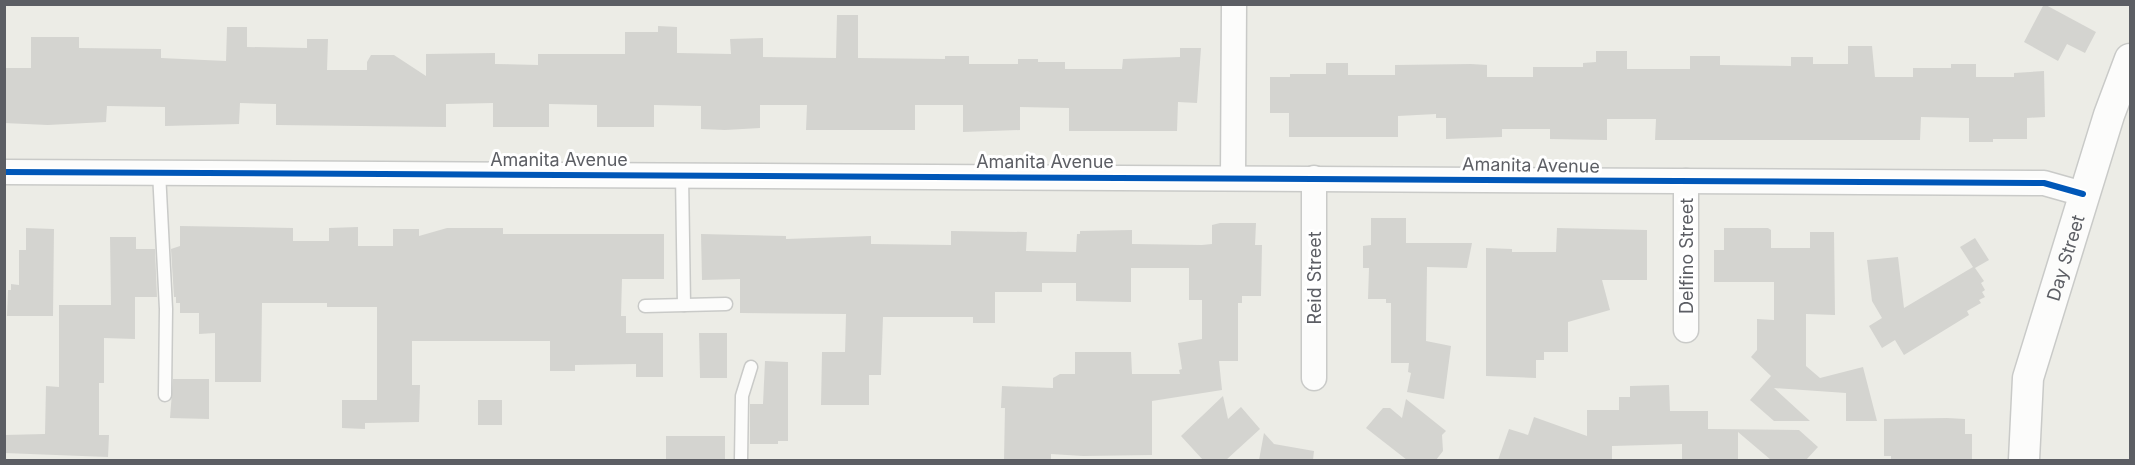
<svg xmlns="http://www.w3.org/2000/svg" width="2135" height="465" viewBox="0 0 2135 465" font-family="Inter,sans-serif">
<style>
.building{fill:#d4d4d0}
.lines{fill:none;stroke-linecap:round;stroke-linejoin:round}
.service-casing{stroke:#c9cac8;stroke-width:15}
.minor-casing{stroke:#c9cac8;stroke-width:27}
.tertiary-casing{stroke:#c9cac8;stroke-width:33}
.service{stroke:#fcfcfb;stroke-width:12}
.minor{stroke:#fcfcfb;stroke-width:24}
.tertiary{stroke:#fcfcfb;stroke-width:30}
.cycleway-casing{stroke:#fff;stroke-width:10}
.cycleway{stroke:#0057b8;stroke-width:6}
.labels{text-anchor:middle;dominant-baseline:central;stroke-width:6;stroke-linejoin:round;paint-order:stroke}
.street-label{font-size:18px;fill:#5c5e64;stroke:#fff}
</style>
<rect width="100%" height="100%" fill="#ecece6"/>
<g class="building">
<polygon points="2044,4 2096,32 2085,53 2067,44 2058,61 2024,42"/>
<polygon points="837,15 858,15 858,58 945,59 945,56 969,56 969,64 1018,64 1018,59 1038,59 1038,62 1065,62 1065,69 1122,69 1123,59 1180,57 1180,48 1201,48 1197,103 1178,102 1177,131 1069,131 1069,108 1020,107 1020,130 963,132 963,105 915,105 915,130 806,130 807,105 760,105 760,128 725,130 701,129 701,106 654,105 654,127 597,127 597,105 549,104 549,127 493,127 493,103 446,104 446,127 276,125 276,104 240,103 239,124 165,126 165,107 107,106 106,122 48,125 4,123 4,68 31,68 31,37 79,37 79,48 161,49 161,58 226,61 227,27 247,27 247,47 307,48 307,39 328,39 327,70 367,70 367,62 371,55 394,55 426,76 426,54 495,53 495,64 538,65 538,54 625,54 625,32 658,32 658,26 677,27 677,53 731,54 730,39 763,38 763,57 836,58"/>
<polygon points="1848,46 1872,46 1875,77 1913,77 1913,68 1951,68 1951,64 1976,64 1976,77 2014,77 2014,73 2044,71 2045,117 2027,118 2027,139 1993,139 1993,142 1969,142 1969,118 1921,117 1920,140 1655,140 1656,119 1607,119 1607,140 1550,139 1550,129 1502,129 1502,137 1446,139 1446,118 1436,118 1436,114 1398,116 1398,137 1289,137 1289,113 1270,113 1270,77 1290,77 1290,74 1326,74 1326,63 1348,63 1348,75 1395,75 1395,65 1471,64 1487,65 1487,77 1533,77 1533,67 1583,67 1583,63 1596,62 1596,51 1627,51 1627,69 1690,69 1690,56 1720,56 1720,65 1791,66 1791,57 1813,57 1813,64 1848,64"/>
<polygon points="1371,218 1406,218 1406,243 1472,243 1467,268 1427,267 1426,341 1451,346 1444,399 1407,392 1411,373 1408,372 1409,363 1391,363 1391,303 1386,303 1386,299 1368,299 1369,268 1363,268 1363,246 1371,245"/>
<polygon points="1220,223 1256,223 1255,245 1262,245 1261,296 1242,296 1242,303 1238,303 1238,361 1219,361 1222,390 1152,401 1152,455 1083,456 1051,454 1051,460 1004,460 1005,408 1001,408 1002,386 1053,388 1053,378 1060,374 1075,374 1075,352 1131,352 1132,374 1180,374 1179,370 1182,369 1178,343 1202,339 1202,300 1189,300 1189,268 1131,268 1131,302 1076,301 1076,283 1042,283 1042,292 995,292 995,323 973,323 973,317 883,317 881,375 869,375 869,405 821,405 822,352 845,352 846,314 740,313 740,279 702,280 701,234 786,236 786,239 871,236 871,244 951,245 951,231 1027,232 1026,251 1076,252 1077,234 1080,234 1080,231 1132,230 1132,244 1202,245 1212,244 1212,225"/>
<polygon points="180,226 293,228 293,241 329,241 329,228 358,227 358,246 393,246 393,229 419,229 419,236 447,228 503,228 503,234 664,234 664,279 622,279 621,316 626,316 626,333 663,333 663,377 636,377 636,364 575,365 575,371 550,371 550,341 412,341 412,385 420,385 419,422 365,423 365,429 342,428 342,400 377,400 377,307 327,307 327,303 262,303 261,382 215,382 215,333 199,334 199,313 180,313 180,303 176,303 176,297 174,297 171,249 180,246"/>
<polygon points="26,228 54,229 53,316 7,316 8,290 11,290 11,284 19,285 19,250 26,250"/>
<polygon points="1557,228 1647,230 1647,280 1602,280 1610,310 1568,322 1568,352 1544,352 1544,360 1536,360 1536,378 1486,376 1486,248 1512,249 1512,252 1556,252"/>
<polygon points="1724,228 1768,228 1771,230 1771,248 1810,248 1810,232 1834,232 1835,315 1806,314 1806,366 1820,378 1863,367 1877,421 1846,421 1846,393 1774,388 1810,421 1774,421 1750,400 1771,376 1751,357 1757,350 1757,319 1774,320 1774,282 1714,282 1714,250 1724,250"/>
<polygon points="110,237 136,237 136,249 155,249 157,297 135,297 135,339 104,338 104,383 99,383 99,435 109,435 108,457 4,453 4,435 45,434 46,386 59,387 59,305 111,305"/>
<polygon points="1975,238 1989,260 1975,268 1984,281 1981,283 1985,290 1982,292 1985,297 1979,300 1981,303 1967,311 1969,315 1904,355 1895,340 1882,348 1869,326 1882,318 1872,301 1867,260 1898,257 1904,308 1973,267 1960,247"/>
<polygon points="699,333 727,333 727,378 700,378"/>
<polygon points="765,361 788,362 788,441 778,441 778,444 750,444 750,404 763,404"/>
<polygon points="173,379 209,379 209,419 170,418"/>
<polygon points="1669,385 1670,411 1708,411 1708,429 1799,430 1818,447 1806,460 1771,460 1738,432 1738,460 1682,460 1682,444 1612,446 1612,460 1498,460 1509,429 1528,435 1534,417 1587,436 1587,410 1619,410 1619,397 1630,397 1630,386"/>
<polygon points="1223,396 1228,419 1241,407 1260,429 1226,460 1203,460 1181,436"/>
<polygon points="1406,399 1446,431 1442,435 1443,451 1436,460 1407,460 1366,428 1383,408 1390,408 1402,418"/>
<rect x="478" y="400" width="24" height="25"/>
<polygon points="1947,418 1965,419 1965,434 1972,434 1972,459 1891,459 1891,456 1884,456 1884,419"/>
<polygon points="1264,433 1274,444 1314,451 1313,460 1259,460"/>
<rect x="666" y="436" width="59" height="24"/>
</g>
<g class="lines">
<defs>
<g id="service">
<polyline points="159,172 166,309 165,395"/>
<polyline points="682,175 684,305"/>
<polyline points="645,306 726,304"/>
<polyline points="741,460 742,396 751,367"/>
</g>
<g id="minor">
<polyline points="4,172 2044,183 2083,194"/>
<polyline points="1233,177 1234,4"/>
<polyline points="1314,178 1314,378"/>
<polyline points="1686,181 1686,330"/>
</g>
<g id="tertiary">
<path id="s1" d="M2024 460 2028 378 2109 115 2130 59"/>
</g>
</defs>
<use href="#service" class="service-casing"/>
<use href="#minor" class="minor-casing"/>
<use href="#tertiary" class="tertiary-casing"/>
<use href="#service" class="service"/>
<use href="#minor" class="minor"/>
<use href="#tertiary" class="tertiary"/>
<defs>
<polyline id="cycleway" points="4,172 2044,183 2083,194"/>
</defs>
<use href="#cycleway" class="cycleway-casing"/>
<use href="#cycleway" class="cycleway"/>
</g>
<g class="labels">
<g class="street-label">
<text x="559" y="159">Amanita Avenue</text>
<text x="1045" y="161">Amanita Avenue</text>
<text transform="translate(1531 165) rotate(1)">Amanita Avenue</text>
<text transform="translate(1686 256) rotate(-90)">Delfino Street</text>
<text stroke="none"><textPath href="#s1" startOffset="208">Day Street</textPath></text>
<text transform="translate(1314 278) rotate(-90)">Reid Street</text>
</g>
</g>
<rect width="2135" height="465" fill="none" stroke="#5c5e64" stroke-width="12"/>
</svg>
